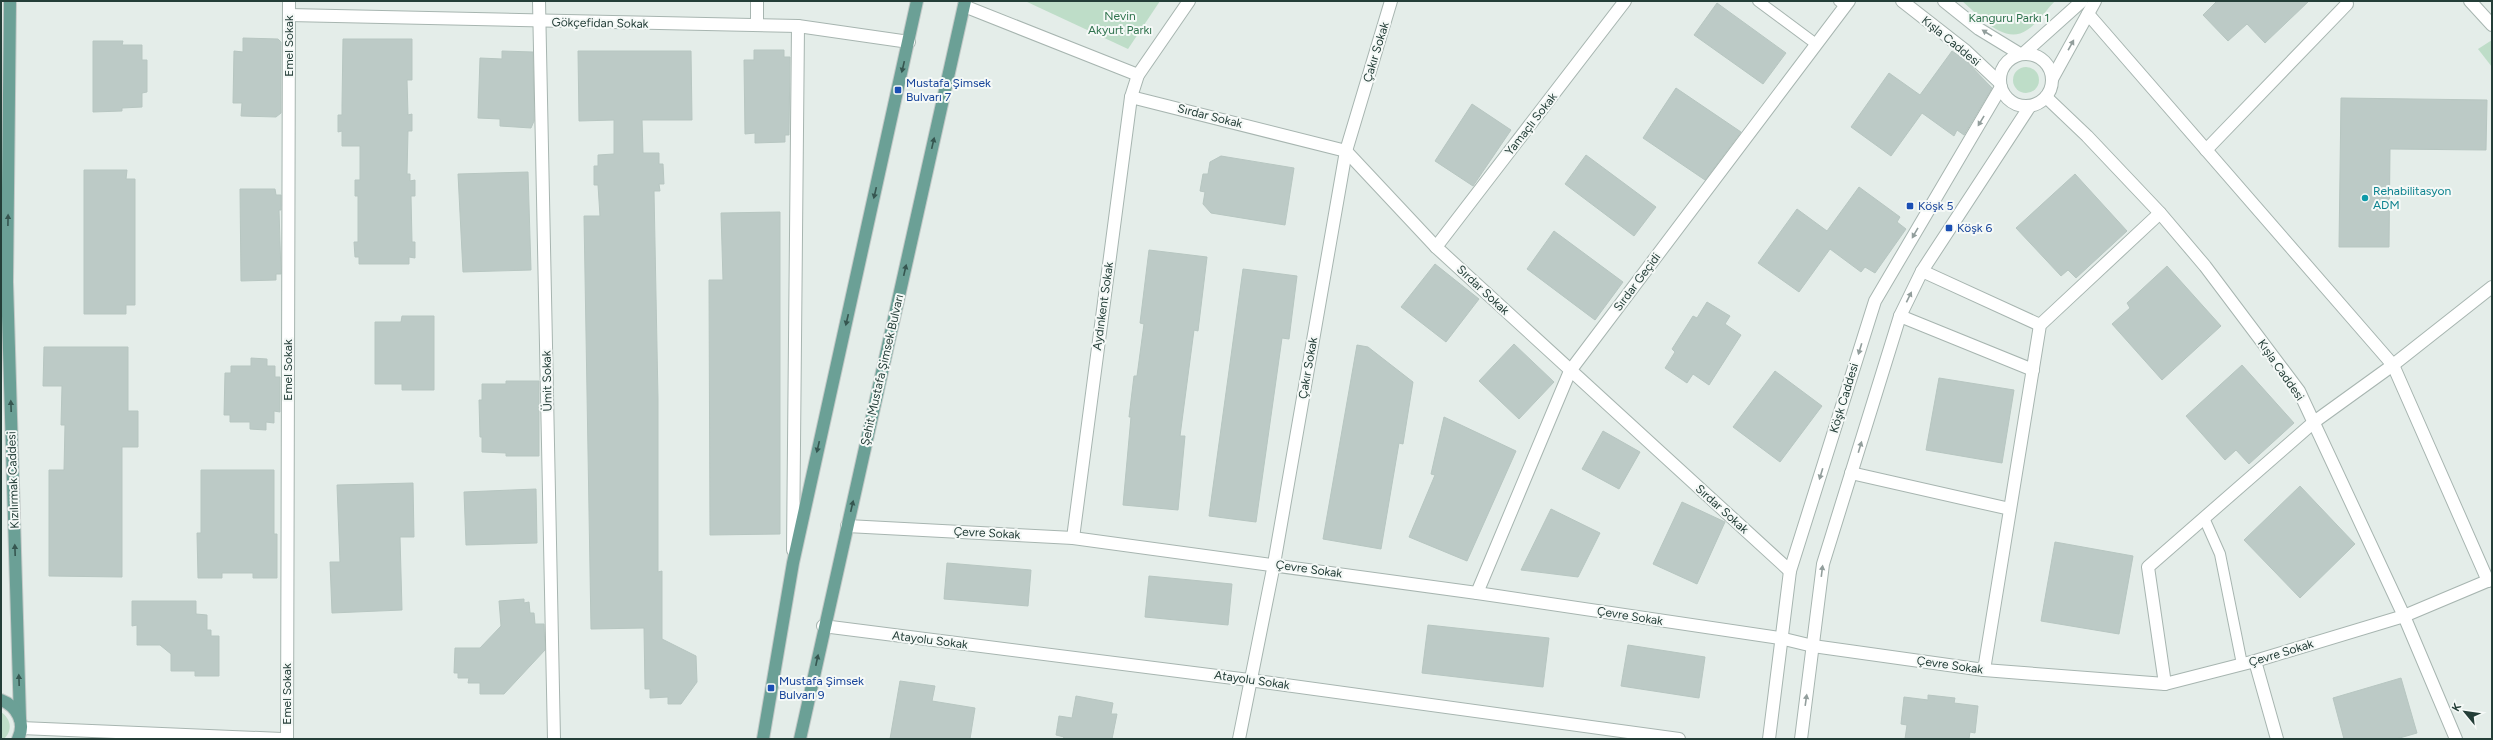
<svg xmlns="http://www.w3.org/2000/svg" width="2493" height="740" viewBox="0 0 2493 740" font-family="Figtree,sans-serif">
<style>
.green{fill:#beddc8}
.building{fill:#bccac6;stroke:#b7c6c1}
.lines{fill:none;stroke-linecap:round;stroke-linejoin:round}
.service-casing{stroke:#a7b5b0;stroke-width:12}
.minor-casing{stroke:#a7b5b0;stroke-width:14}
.tertiary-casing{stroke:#a7b5b0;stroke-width:14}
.primary-casing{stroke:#c2c9c7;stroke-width:14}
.service{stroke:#fff;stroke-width:10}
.minor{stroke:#fff;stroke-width:12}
.tertiary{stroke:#fff;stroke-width:12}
.primary{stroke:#6ba096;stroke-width:12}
.oneway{fill:#929e9c}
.oneway2{fill:#365650}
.transit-dot{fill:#1a4fb4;stroke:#f5f9f7;stroke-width:1.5}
.culture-dot{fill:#0f9aa8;stroke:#f5f9f7;stroke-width:1.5}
.labels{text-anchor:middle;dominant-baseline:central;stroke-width:4;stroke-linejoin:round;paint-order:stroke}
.park-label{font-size:12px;fill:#30734e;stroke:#f5f9f7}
.street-label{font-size:12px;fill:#243e38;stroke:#f5f9f7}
.transit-label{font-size:12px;fill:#164399;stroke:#f5f9f7;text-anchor:start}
.culture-label{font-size:12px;fill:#0d838f;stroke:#f5f9f7;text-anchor:start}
</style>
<rect width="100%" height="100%" fill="#e4ede9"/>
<g class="green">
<polygon points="1025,1 1160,1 1128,49"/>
<path d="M1962 1H2055C2046 10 2038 23 2027 30 2004 46 1979 15 1962 1Z"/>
<polygon points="2492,40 2492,67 2478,49"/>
<circle cx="2026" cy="80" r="13"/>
<path d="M1 712C11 719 13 730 4 739H1Z"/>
</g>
<g class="building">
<polygon points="2217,1 2309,1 2265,43 2247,24 2228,41 2203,15"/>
<polygon points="1717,3 1786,53 1763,84 1694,35"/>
<polygon points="243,38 278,39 281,42 281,113 276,117 241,116 242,103 233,103 234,51 243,52"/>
<polygon points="343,39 412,39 412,80 407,80 408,115 412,114 412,131 408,131 407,174 410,174 410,181 415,180 415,196 411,196 412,242 415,242 415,258 409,257 409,264 359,264 359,257 355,257 354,242 358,242 358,196 355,196 355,180 360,180 360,146 342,146 342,131 338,132 338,115 342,115 342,106"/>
<polygon points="93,41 123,41 122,45 142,45 142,60 147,60 147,92 142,93 142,107 122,108 122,111 93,112"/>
<polygon points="754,50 784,50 784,57 790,57 789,135 785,135 785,142 755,143 755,133 745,134 744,60 754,60"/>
<polygon points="502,51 533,52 534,121 531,128 500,126 500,119 478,118 480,58 502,59"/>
<polygon points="578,51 691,51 692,120 642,120 643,153 659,153 659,164 663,164 664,184 659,184 660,191 654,191 658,399 658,572 662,571 662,639 696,656 697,682 681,704 668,704 668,697 650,698 650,689 645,689 644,628 591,629 584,216 600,216 598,185 594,185 594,166 598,166 598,155 614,154 614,120 579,121"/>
<polygon points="1952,51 1966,61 1992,88 1964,135 1957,130 1954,136 1922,113 1891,156 1851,127 1889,73 1920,95"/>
<polygon points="1676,88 1741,132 1705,180 1643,138"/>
<polygon points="2341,98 2487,100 2486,150 2390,149 2389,247 2339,247"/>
<polygon points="1472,104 1511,130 1473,186 1435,161"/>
<polygon points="1586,155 1656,207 1634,236 1565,184"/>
<polygon points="1221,156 1294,168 1285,225 1211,213 1203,204 1205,192 1200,191 1203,174 1208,174 1210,162"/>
<polygon points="84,170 127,170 126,179 135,179 135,305 126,305 126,314 84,314"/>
<polygon points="528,172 531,270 463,272 458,174"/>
<polygon points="2075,174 2127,231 2076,278 2068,270 2061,276 2016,228"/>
<polygon points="1859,187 1900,217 1897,222 1906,229 1875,273 1865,267 1861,272 1830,249 1799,292 1758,263 1797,209 1827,231"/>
<polygon points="240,189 275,189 276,195 281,195 281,210 279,210 281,274 276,274 276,280 241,281"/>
<polygon points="780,212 780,534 710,535 709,280 723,280 721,213"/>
<polygon points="1554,231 1623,282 1595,320 1527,269"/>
<polygon points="1149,250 1207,257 1198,331 1194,330 1180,436 1185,436 1178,510 1123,505 1131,417 1129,417 1134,376 1137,376 1144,324 1140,323"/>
<polygon points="1435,264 1479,299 1446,342 1401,307"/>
<polygon points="2167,266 2221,326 2162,380 2112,324 2130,308 2127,303"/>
<polygon points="1243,269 1297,276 1289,339 1282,338 1256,522 1209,516"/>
<polygon points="1707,302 1730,316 1725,324 1741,335 1709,385 1693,374 1687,383 1665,368 1675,352 1672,349 1693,316 1697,318"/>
<polygon points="402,316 434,316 434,390 402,390 402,384 375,384 375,322 401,322"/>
<polygon points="1514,344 1554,382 1519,419 1479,381"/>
<polygon points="1357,345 1368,347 1413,382 1403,444 1399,443 1381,549 1323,539"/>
<polygon points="44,347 128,347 128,411 138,411 138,447 122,447 122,577 49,576 49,470 64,470 65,425 61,425 62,386 43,386"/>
<polygon points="251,358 267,359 267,366 275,366 275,377 280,377 280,412 274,411 274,423 266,422 266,430 250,429 250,422 230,422 230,415 224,415 225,373 231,373 231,366 251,366"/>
<polygon points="2242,365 2294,423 2249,464 2236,450 2225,460 2186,416"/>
<polygon points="1775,371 1822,406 1780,462 1733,427"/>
<polygon points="1939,378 2014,390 2002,463 1926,450"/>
<polygon points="506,381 539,381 539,456 506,456 506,453 482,452 482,437 480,437 479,400 482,400 482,384 506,384"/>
<polygon points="1444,417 1516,451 1467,561 1409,537 1435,475 1431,474"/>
<polygon points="1603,431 1640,452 1619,489 1582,469"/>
<polygon points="201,470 274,470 274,534 277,534 277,578 253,578 253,573 222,573 222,578 198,578 197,533 201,533"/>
<polygon points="413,483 414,537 400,537 402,610 332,613 330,562 340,562 337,485"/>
<polygon points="2300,486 2355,544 2300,598 2244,540"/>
<polygon points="536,489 537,543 466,545 464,492"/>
<polygon points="1682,502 1725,522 1697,584 1653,564"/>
<polygon points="1551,509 1600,533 1578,577 1521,570"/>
<polygon points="2055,542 2133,556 2119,634 2041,621"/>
<polygon points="947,563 1031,570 1028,606 944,599"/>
<polygon points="1149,576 1232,584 1228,625 1145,617"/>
<polygon points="524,599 524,603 529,602 530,613 534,613 535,624 544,624 545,650 504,694 480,694 480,683 468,683 469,678 458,678 458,673 454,673 455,648 480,648 501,626 499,601"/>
<polygon points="132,601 196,601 196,614 207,615 207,630 211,630 211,636 219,636 219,676 195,676 195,671 171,671 171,654 160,645 137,645 137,625 132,626"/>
<polygon points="1428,625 1549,638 1543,687 1422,673"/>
<polygon points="1628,645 1705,657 1699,698 1621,686"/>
<polygon points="2401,678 2417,733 2396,739 2344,739 2333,698"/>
<polygon points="900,681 935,686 932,701 975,708 970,739 890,739"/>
<polygon points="1928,695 1955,698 1954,703 1978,706 1975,733 1970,732 1969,739 1905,739 1907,725 1901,724 1904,697 1928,700"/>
<polygon points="1076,696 1113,703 1111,714 1117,714 1112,739 1063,739 1064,737 1056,735 1059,716 1072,718"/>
</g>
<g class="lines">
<defs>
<g id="service">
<polyline points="1758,1 1816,44"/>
<polyline points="1839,1 1845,6"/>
<polyline points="2204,518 2220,554 2242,664"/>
</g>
<g id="minor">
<polyline points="539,1 554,739"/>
<polyline points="757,1 757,25"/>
<polyline points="1902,1 1966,51 1999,82"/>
<polyline points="1944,1 1979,29 2020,54"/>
<polyline points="2470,1 2492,25"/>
<polyline points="964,6 1138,75"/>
<polyline points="2088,14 2393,365 2488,581"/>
<polyline points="289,15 798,26 909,42"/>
<polyline points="1131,97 1346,151 1436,247 1790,571"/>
<polyline points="2046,97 2087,136 2160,213 2205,266 2299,391 2404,616 2456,739"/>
<polyline points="2206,150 2347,4"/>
<polyline points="1436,247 1625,1"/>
<polyline points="1922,271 2040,325"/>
<polyline points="1900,316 2033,370"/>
<polyline points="1851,473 2010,509"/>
<polyline points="847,526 1073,538 1477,593 1780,638 1813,646 1984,670 2165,684 2255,661 2404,616 2492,579"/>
<polyline points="1073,538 1131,97 1138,75 1189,1"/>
<polyline points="793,550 798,26"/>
<polyline points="1477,593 1570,371 1849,1"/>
<polyline points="823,626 1249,680 1679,739"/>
<polyline points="2255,661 2277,739"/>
<polyline points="1984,670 2040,325 2160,213"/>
<polyline points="2165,684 2148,567 2314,422 2393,365 2492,287"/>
<polyline points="21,728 282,739"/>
<polyline points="287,739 289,1"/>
<polyline points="1239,739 1274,564 1346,151 1391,1"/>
</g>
<g id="tertiary">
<polyline points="2024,53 2082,1"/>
<circle cx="2026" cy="80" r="26"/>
<polyline points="2052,79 2095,1"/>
<polyline points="1769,739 1790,571 1875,301 2001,87"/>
<polyline points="1801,739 1823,564 1900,316 1922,271 2030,106"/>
</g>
<g id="primary">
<polyline points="10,1 7,282 20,719"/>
<path d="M1 700C17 706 26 723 18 739"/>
<polyline points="763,739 793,563 917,1"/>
<polyline points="800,739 965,1"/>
</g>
</defs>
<use href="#service" class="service-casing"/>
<use href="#minor" class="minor-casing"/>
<use href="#tertiary" class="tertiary-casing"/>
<use href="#primary" class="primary-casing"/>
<use href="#service" class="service"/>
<use href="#minor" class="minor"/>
<use href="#tertiary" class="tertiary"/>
<use href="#primary" class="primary"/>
</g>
<defs><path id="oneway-solid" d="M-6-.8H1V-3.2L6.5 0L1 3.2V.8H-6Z"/></defs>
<g class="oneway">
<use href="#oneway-solid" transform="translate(1987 33) rotate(-148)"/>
<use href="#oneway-solid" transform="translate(2071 45) rotate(-61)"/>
<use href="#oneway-solid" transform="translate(1981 121) rotate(121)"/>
<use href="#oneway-solid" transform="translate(1915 233) rotate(120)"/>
<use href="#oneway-solid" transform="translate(1909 297) rotate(-64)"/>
<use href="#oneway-solid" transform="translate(1860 349) rotate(107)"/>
<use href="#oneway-solid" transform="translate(1860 447) rotate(-73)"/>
<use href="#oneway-solid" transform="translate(1821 474) rotate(107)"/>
<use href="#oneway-solid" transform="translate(1822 571) rotate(-83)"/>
<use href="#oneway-solid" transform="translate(1806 700) rotate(-82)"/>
</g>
<g class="oneway2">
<use href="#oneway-solid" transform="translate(903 67) rotate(103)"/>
<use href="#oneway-solid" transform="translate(933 143) rotate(-77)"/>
<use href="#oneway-solid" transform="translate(875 193) rotate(103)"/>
<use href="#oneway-solid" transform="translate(8 220) rotate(-89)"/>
<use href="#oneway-solid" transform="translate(905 270) rotate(-77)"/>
<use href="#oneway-solid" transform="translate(847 320) rotate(103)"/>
<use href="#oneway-solid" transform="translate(11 406) rotate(-92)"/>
<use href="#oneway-solid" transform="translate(818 447) rotate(103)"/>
<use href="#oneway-solid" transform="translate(852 506) rotate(-77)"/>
<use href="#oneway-solid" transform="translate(15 550) rotate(-92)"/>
<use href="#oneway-solid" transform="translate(817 660) rotate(-78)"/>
<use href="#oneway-solid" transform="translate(19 680) rotate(-92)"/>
</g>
<g class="transit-dot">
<rect x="894" y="86" width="8" height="8" rx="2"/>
<rect x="1906" y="202" width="8" height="8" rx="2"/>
<rect x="1945" y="224" width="8" height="8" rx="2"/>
<rect x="767" y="684" width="8" height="8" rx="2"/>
</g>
<circle class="culture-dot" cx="2365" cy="198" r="4"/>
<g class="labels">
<g class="park-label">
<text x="1120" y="16">Nevin<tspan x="1120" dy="14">Akyurt Parkı</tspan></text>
<text x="2009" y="18">Kanguru Parkı 1</text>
</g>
<g class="street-label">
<text transform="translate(600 23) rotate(1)">Gökçefidan Sokak</text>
<text transform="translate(1951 41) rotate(39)">Kışla Caddesi</text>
<text transform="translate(289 46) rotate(-90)">Emel Sokak</text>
<text transform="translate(1376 52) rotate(-73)">Çakır Sokak</text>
<text transform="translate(1210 116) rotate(14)">Sırdar Sokak</text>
<text transform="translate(1531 124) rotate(-52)">Yamaçlı Sokak</text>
<text transform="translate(1637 282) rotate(-53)">Sırdar Geçidi</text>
<text transform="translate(1483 290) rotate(43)">Sırdar Sokak</text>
<text transform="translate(1103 306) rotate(-82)">Aydınkent Sokak</text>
<text transform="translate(1308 368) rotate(-80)">Çakır Sokak</text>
<text transform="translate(288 370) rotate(-90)">Emel Sokak</text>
<text transform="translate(882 370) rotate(-77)">Şehit Mustafa Şimsek Bulvarı</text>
<text transform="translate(2281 370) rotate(55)">Kışla Caddesi</text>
<text transform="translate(547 381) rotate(-91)">Ümit Sokak</text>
<text transform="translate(1844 398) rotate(-73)">Köşk Caddesi</text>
<text transform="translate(13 480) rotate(-92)">Kızılırmak Caddesi</text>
<text transform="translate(1722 509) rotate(42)">Sırdar Sokak</text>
<text transform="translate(987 533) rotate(3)">Çevre Sokak</text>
<text transform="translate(1309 569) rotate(8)">Çevre Sokak</text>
<text transform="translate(1630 616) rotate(9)">Çevre Sokak</text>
<text transform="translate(930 640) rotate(7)">Atayolu Sokak</text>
<text transform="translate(2281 653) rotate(-17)">Çevre Sokak</text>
<text transform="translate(1950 665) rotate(8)">Çevre Sokak</text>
<text transform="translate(1252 680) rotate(8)">Atayolu Sokak</text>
<text transform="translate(287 694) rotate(-90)">Emel Sokak</text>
</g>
<g class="transit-label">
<text x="906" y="83">Mustafa Şimsek<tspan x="906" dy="14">Bulvarı 7</tspan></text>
<text x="1918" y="206">Köşk 5</text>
<text x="1957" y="228">Köşk 6</text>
<text x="779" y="681">Mustafa Şimsek<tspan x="779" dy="14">Bulvarı 9</tspan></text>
</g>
<g class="culture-label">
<text x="2373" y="191">Rehabilitasyon<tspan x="2373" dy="14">ADM</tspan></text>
</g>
</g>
<rect width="2493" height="740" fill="none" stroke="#243e38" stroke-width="4"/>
<g transform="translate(2465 712) rotate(299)" stroke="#f5f9f7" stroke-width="3" paint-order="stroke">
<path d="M0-3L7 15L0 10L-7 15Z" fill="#243e38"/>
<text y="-6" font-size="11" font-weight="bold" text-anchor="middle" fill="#243e38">K</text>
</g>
</svg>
